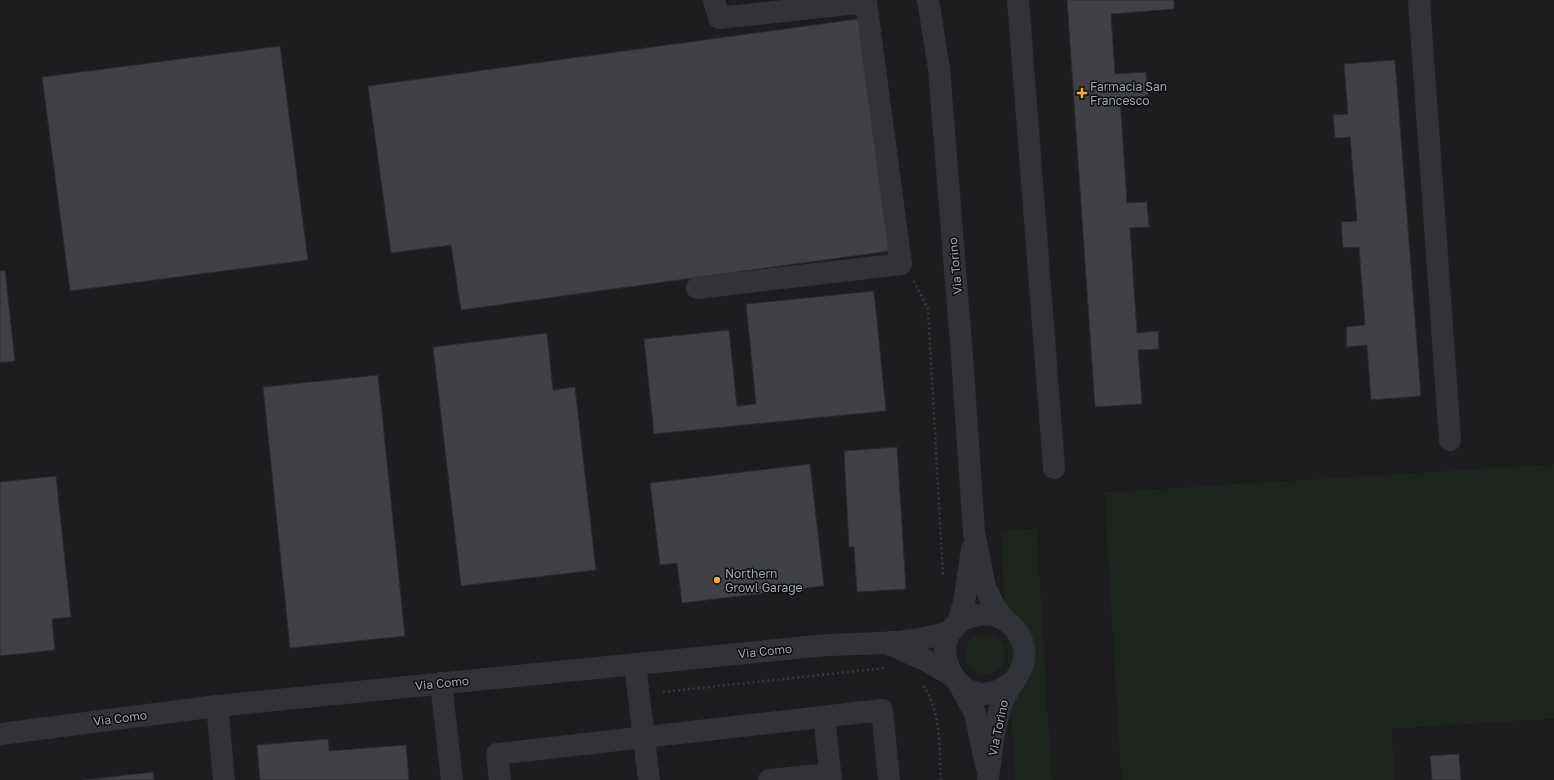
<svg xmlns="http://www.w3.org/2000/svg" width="1554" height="780" viewBox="0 0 1554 780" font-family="'Golos Text',sans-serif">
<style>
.built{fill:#1d1d20}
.green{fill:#1e251e}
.building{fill:#404146;stroke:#2b2b2f}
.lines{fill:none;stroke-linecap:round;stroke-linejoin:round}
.path{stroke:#383a3f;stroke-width:2.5;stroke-dasharray:2 3;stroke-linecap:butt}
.minor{stroke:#323338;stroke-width:22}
.poi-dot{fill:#f0ae2c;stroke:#0c0c0e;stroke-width:1.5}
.labels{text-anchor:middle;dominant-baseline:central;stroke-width:3;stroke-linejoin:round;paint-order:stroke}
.poi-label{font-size:12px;fill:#a3a8b3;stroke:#0c0c0e;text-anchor:start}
.street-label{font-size:12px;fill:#a3a8b3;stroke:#0c0c0e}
</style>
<rect width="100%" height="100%" fill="#111113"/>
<g class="built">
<polygon points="0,0 1554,0 1554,464 1104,492 1121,780 1052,780 1037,528 1000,531 1015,780 0,780"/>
<polygon points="1554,719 1554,780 1394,780 1391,729"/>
</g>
<g class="green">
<polygon points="1554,464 1554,719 1392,729 1394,780 1121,780 1104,492"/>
<polygon points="1037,528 1052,780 1015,780 1000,531"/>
<circle cx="985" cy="654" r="20"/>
</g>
<g class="building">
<polygon points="1067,0 1174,0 1174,9 1111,14 1115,74 1146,72 1148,96 1120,98 1127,203 1147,202 1149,227 1130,228 1137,333 1158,331 1159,349 1138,350 1142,404 1095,407"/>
<polygon points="865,18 897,250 461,310 451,245 391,253 368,86"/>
<polygon points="280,46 308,260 70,291 42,77"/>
<polygon points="1395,60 1421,396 1371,400 1367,345 1347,347 1346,327 1365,325 1359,247 1343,248 1341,222 1357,221 1350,137 1335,138 1333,115 1348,114 1344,64"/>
<polygon points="5,270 15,361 0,363 0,271"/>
<polygon points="874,291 886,411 654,434 644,339 729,330 737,406 756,404 746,304"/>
<polygon points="547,333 553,390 575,387 596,570 461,586 433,347"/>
<polygon points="378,375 405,636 290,648 263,387"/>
<polygon points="897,447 906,589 857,592 854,547 849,547 844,451"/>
<polygon points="810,464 824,586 682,603 677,563 660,565 650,483"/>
<polygon points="56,476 71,617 52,619 55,650 0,656 0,482"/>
<polygon points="328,739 329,751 406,745 409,780 260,780 257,745"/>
<polygon points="1459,754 1461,780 1432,780 1430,756"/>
<polygon points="153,772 154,780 83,780"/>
</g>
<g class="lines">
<g class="path">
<polyline points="914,281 928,309 943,576"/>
<path d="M923 686C942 712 939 749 941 780"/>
<polyline points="663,692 885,668"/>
</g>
<g class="minor">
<polyline points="928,0 939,69 962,356 974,532 985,587 992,602 1004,620"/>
<polyline points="1018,0 1054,468"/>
<polyline points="1419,0 1450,440"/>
<polyline points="697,288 901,264 866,2 719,18 714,0"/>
<polyline points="957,625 964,603 972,549"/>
<polyline points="886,643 925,660 951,675"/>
<polyline points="635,664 649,780"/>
<polyline points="441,683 452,780"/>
<polyline points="959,684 975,713 986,765"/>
<polyline points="217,706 224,780"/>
<polyline points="824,717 831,780"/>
<path d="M0 734 217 706 826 645C868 643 914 645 953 630"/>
<path d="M988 777C992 753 993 726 1002 703 1007 688 1021 676 1024 660 1026 649 1022 637 1015 629 1007 619 994 613 980 615 911 623 957 730 1013 681"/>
<polyline points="500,780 497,754 882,710 889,780"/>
<polyline points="769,780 831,774"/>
</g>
</g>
<g class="poi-dot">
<path d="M1080 87h4v4h4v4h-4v4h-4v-4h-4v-4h4z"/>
<circle cx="717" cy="580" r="4"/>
</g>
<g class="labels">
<g class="poi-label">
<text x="1090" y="86">Farmacia San<tspan x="1090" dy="14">Francesco</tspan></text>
<text x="725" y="573">Northern<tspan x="725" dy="14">Growl Garage</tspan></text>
</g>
<g class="street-label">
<text transform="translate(955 266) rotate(-95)">Via Torino</text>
<text transform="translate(765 651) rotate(-6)">Via Como</text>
<text transform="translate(442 683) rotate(-6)">Via Como</text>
<text transform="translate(120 718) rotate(-7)">Via Como</text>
<text transform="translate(998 728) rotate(-78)">Via Torino</text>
</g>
</g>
</svg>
